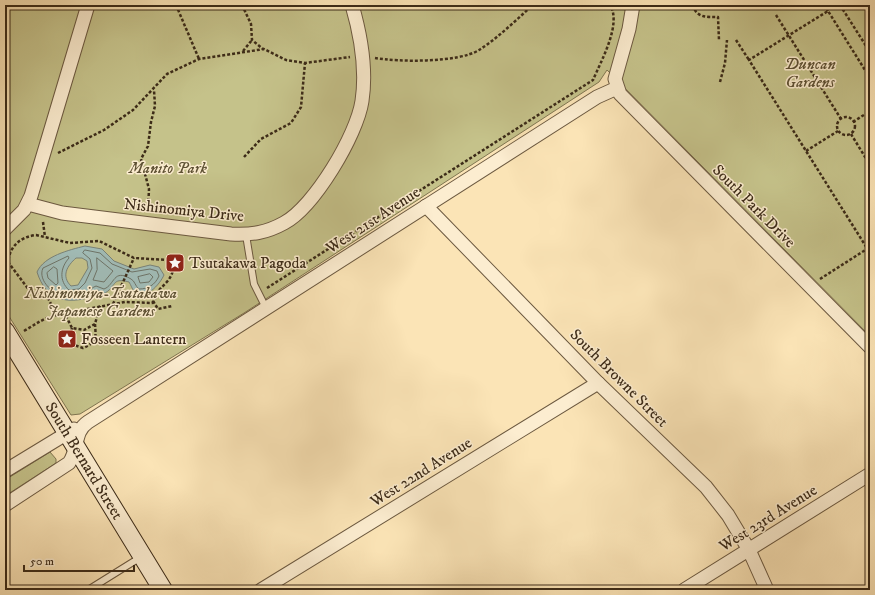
<svg xmlns="http://www.w3.org/2000/svg" width="875" height="595" viewBox="0 0 875 595" font-family="'IM FELL DW Pica',serif">
<style>
.green{fill:#c5c28a;stroke:#807651}
.water{fill:#a1bcb7;stroke:#798277;fill-rule:evenodd}
.lines{fill:none;stroke-linecap:round;stroke-linejoin:round}
.shore{stroke:#6e7468;stroke-width:1}
.lane-casing{stroke:#6c5940;stroke-width:8}
.street-casing{stroke:#6c5940;stroke-width:15}
.secondary-casing{stroke:#3c2b18;stroke-width:20}
.path{stroke:#3c2b18;stroke-width:2.5;stroke-dasharray:3 2;stroke-linecap:butt}
.lane{stroke:#fcedd0;stroke-width:6}
.street{stroke:#fcedd0;stroke-width:13}
.secondary{stroke:#fcedd0;stroke-width:18}
.labels{text-anchor:middle;dominant-baseline:central;stroke-width:3;stroke-linejoin:round;paint-order:stroke}
.park-label{font-size:16px;font-style:italic;fill:#5e5134;stroke:#fcedd0}
.street-label{font-size:16px;fill:#3c2b18;stroke:#fcedd0}
.poi-label{font-size:16px;fill:#3c2b18;stroke:#fcedd0;text-anchor:start}
</style>
<rect width="100%" height="100%" fill="#fbe4b6"/>
<filter id="stains"><feTurbulence type="fractalNoise" baseFrequency=".005" numOctaves="4"/><feColorMatrix values="0 0 0 0 .2 0 0 0 0 .09 0 0 0 0 .02 0 0 0 .5 -.17"/></filter>
<radialGradient id="worn" r=".72"><stop offset=".6" stop-color="#630" stop-opacity="0"/><stop offset="1" stop-color="#630" stop-opacity=".3"/></radialGradient>
<g class="green">
<polygon points="5,5 870,5 870,336 607,70 599,82 244,313 80,414 71,415 5,310"/>
<polygon points="50,452 56,459 56,463 5,496 5,480"/>
</g>
<path class="water" d="M85 246 102 249 114 261 134 269 150 265 159 267 164 275C160 284 145 302 134 291 132 289 131 285 129 282 110 277 118 287 103 294L98 290 95 291 94 296C68 305 46 301 37 272 44 256 69 250 85 246ZM76 258H82L87 261 88 268 78 285 71 286C61 276 67 266 76 258Z"/>
<g class="lines">
<g class="shore">
<path d="M85 250 100 253 112 264 132 272 150 269 157 271 159 276C155 285 148 289 139 289 135 286 135 281 131 279 113 268 115 285 104 289L96 286 92 288 90 293C83 296 74 298 67 297 55 296 37 281 43 268L68 256 69 258C60 268 59 281 69 290L79 289 85 283 92 268 90 259 83 253Z"/>
<polygon points="97,258 113,271 104,282 93,280 97,270"/>
<polygon points="54,267 57,269 58,283 56,285 48,278 47,273"/>
<polygon points="150,274 153,277 149,282 140,283 138,277"/>
</g>
<defs>
<g id="lane">
<polyline points="246,235 254,284 266,308"/>
<polyline points="88,590 141,557"/>
</g>
<g id="street">
<polyline points="633,5 629,29 615,79 620,94 870,347"/>
<path d="M28 204 62 213 231 234C251 235 266 233 284 223 314 207 357 135 362 101 367 68 361 36 352 5"/>
<polyline points="426,206 598,383 706,487 728,515 749,550 767,590"/>
<polyline points="5,229 24,210 31,196 88,5"/>
<polyline points="5,471 74,429"/>
<path d="M5 505 69 463C79 450 73 432 88 422L597 97 617 88"/>
<polyline points="261,590 598,383"/>
<polyline points="684,590 870,474"/>
</g>
<g id="secondary">
<path id="s1" d="M5 331 163 590"/>
</g>
</defs>
<use href="#lane" class="lane-casing"/>
<use href="#street" class="street-casing"/>
<use href="#secondary" class="secondary-casing"/>
<g class="path">
<polyline points="176,5 199,59"/>
<polyline points="242,5 251,24 252,40 263,49"/>
<polyline points="477,5 491,5"/>
<path d="M693 5C696 18 707 17 718 17L719 40"/>
<polyline points="824,5 828,11"/>
<polyline points="840,5 868,49"/>
<polyline points="776,15 841,119"/>
<polyline points="736,40 749,60"/>
<polyline points="243,51 252,40"/>
<path d="M375 58C398 62 458 63 479 50 498 38 516 20 533 5"/>
<polyline points="870,78 828,11 749,60 870,253"/>
<polyline points="720,82 725,63 727,40"/>
<circle cx="846" cy="126" r="9"/>
<polyline points="853,122 870,111"/>
<polyline points="851,134 870,165"/>
<polyline points="806,151 838,131"/>
<polyline points="58,153 104,130 133,110 167,74 199,59 264,49 286,60 305,63 350,57"/>
<polyline points="244,157 261,139 291,123 301,107 305,63"/>
<polyline points="148,211 149,189 141,159 148,146 151,122 155,106 154,90"/>
<polyline points="43,222 45,237"/>
<path d="M36 235 70 243 99 241 134 258 168 260C179 271 168 281 160 289 157 293 156 299 152 303L125 302 87 309 66 316 60 315 52 306 48 298 40 291 35 295 32 294 8 262C10 246 20 237 36 235Z"/>
<polyline points="820,279 870,247"/>
<path d="M267 288 593 80C601 61 622 24 610 5"/>
<polyline points="153,301 158,309 172,306"/>
<polyline points="113,304 134,258"/>
<polyline points="66,316 72,328 84,330 95,324 100,306"/>
<path d="M72 328 70 338 74 345 83 348C97 342 96 338 95 324"/>
<path d="M24 331C36 324 46 316 60 315"/>
</g>
<use href="#lane" class="lane"/>
<use href="#street" class="street"/>
<use href="#secondary" class="secondary"/>
</g>
<defs>
<symbol id="sight-square" viewBox="-11 -11 22 22"><rect x="-9" y="-9" width="18" height="18" rx="4" fill="#8f2418" stroke="#fcedd0"/><path d="M0-6L1.8-2.2L6-1.7L2.9 1.2L3.7 5.4L0 3.3L-3.7 5.4L-2.9 1.2L-6-1.7L-1.8-2.2Z" fill="#fff"/></symbol>
</defs>
<g fill-rule="evenodd">
<use href="#sight-square" x="164" y="252" width="22" height="22"/>
<use href="#sight-square" x="56" y="328" width="22" height="22"/>
</g>
<g class="labels">
<g class="park-label">
<text x="810" y="64">Duncan<tspan x="810" dy="18">Gardens</tspan></text>
<text x="168" y="168">Manito Park</text>
<text x="101" y="293">Nishinomiya-Tsutakawa<tspan x="101" dy="18">Japanese Gardens</tspan></text>
</g>
<g class="street-label">
<text transform="translate(754 206) rotate(45)">South Park Drive</text>
<text transform="translate(184 210) rotate(6)">Nishinomiya Drive</text>
<text transform="translate(373 220) rotate(-33)">West 21st Avenue</text>
<text transform="translate(619 378) rotate(45)">South Browne Street</text>
<text stroke="none"><textPath href="#s1" startOffset="152">South Bernard Street</textPath></text>
<text transform="translate(421 472) rotate(-32)">West 22nd Avenue</text>
<text transform="translate(768 518) rotate(-32)">West 23rd Avenue</text>
</g>
<g class="poi-label">
<text x="189" y="263">Tsutakawa Pagoda</text>
<text x="81" y="339">Fosseen Lantern</text>
</g>
</g>
<rect width="875" height="595" fill="none" stroke="#fbe4b6" stroke-width="20"/>
<rect x="6" y="6" width="863" height="583" fill="none" stroke="#3c2b18" stroke-width="2"/>
<rect x="10" y="10" width="855" height="575" fill="none" stroke="#3c2b18"/>
<path d="M24 565v6h110v-6" fill="none" stroke="#3c2b18" stroke-width="2"/>
<text x="30" y="565" font-size="12" fill="#3c2b18" stroke="#fcedd0" stroke-width="3" paint-order="stroke">50 m</text>
<rect width="100%" height="100%" filter="url(#stains)"/>
<rect width="100%" height="100%" fill="url(#worn)"/>
</svg>
